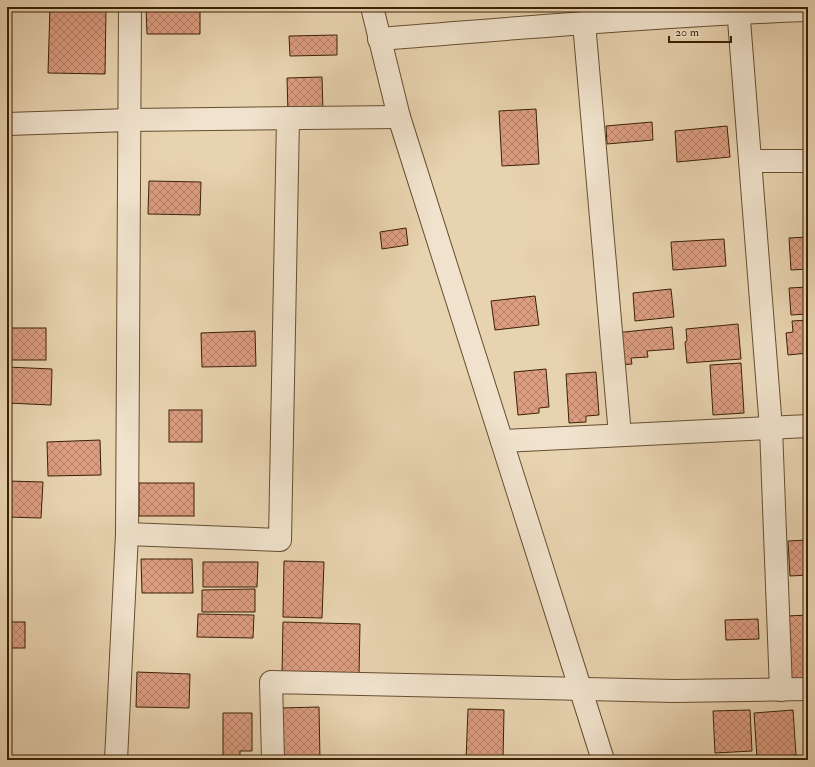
<svg xmlns="http://www.w3.org/2000/svg" width="815" height="767" viewBox="0 0 815 767" font-family="'IM FELL Double Pica',serif">
<style>
.building{fill:url(#building-cross-hatch);stroke:#3b2105}
.lines{fill:none;stroke-linecap:round;stroke-linejoin:round}
.minor-casing{stroke:#664e30;stroke-width:24}
.minor{stroke:#f0e2cc;stroke-width:22}
</style>
<defs>
<pattern id="building-cross-hatch" width="8" height="8" patternUnits="userSpaceOnUse"><rect width="8" height="8" fill="#dc9d81"/><path d="M0 0l8 8M0 8l8-8" fill="none" stroke="#b48068"/></pattern>
</defs>
<rect width="100%" height="100%" fill="#e8d3b0"/>
<filter id="stains"><feTurbulence type="fractalNoise" baseFrequency=".005" numOctaves="4"/><feColorMatrix values="0 0 0 0 .2 0 0 0 0 .09 0 0 0 0 .02 0 0 0 .5 -.17"/></filter>
<radialGradient id="worn" r=".72"><stop offset=".6" stop-color="#630" stop-opacity="0"/><stop offset="1" stop-color="#630" stop-opacity=".3"/></radialGradient>
<g class="building">
<polygon points="50,7 106,7 105,74 48,73"/>
<polygon points="146,7 200,7 200,34 147,34"/>
<polygon points="337,35 337,55 290,56 289,36"/>
<polygon points="322,77 323,112 288,113 287,78"/>
<polygon points="536,109 539,164 502,166 499,111"/>
<polygon points="652,122 653,140 607,144 606,126"/>
<polygon points="727,126 730,157 677,162 675,131"/>
<polygon points="149,181 201,182 200,215 148,214"/>
<polygon points="406,228 408,245 382,249 380,232"/>
<polygon points="808,237 808,269 791,270 789,238"/>
<polygon points="724,239 726,266 673,270 671,242"/>
<polygon points="808,287 808,314 791,315 789,288"/>
<polygon points="671,289 674,317 635,321 633,293"/>
<polygon points="535,296 539,325 495,330 491,301"/>
<polygon points="808,320 808,353 788,355 786,333 793,332 792,321"/>
<polygon points="738,324 741,359 687,363 685,342 687,341 686,329"/>
<polygon points="672,327 674,349 647,351 648,357 631,358 632,364 618,365 615,333"/>
<rect x="7" y="328" width="39" height="32"/>
<polygon points="255,331 256,366 202,367 201,333"/>
<polygon points="741,363 744,413 713,415 710,365"/>
<polygon points="7,367 52,369 51,405 7,403"/>
<polygon points="546,369 549,407 539,408 539,413 518,415 514,372"/>
<polygon points="596,372 599,415 586,416 586,422 569,423 566,374"/>
<rect x="169" y="410" width="33" height="32"/>
<polygon points="100,440 101,475 48,476 47,442"/>
<polygon points="7,481 43,482 41,518 7,517"/>
<rect x="139" y="483" width="55" height="33"/>
<polygon points="808,540 808,575 790,576 788,541"/>
<polygon points="141,559 192,559 193,593 142,593"/>
<polygon points="284,561 324,562 322,618 283,617"/>
<polygon points="203,562 258,562 257,587 203,587"/>
<polygon points="255,589 255,612 202,612 202,590"/>
<polygon points="198,614 254,615 253,638 197,637"/>
<polygon points="808,615 808,681 792,682 787,616"/>
<polygon points="758,619 759,639 726,640 725,620"/>
<rect x="7" y="622" width="18" height="26"/>
<polygon points="283,622 360,624 359,676 282,674"/>
<polygon points="137,672 190,674 189,708 136,707"/>
<polygon points="319,707 320,760 282,760 281,708"/>
<polygon points="468,709 504,710 503,760 466,760"/>
<polygon points="750,710 752,751 715,753 713,711"/>
<polygon points="793,710 796,755 757,758 754,713"/>
<polygon points="223,713 252,713 252,751 240,751 240,756 223,756"/>
<polygon points="678,756 678,760 649,760 649,758"/>
</g>
<g class="lines">
<defs>
<g id="minor">
<polyline points="372,7 399,117 603,760"/>
<polyline points="738,7 771,428 781,690"/>
<polyline points="584,23 620,435"/>
<path d="M379 39C522 28 665 15 808 10"/>
<polyline points="7,124 129,120 399,117"/>
<polyline points="750,161 808,161"/>
<polyline points="502,441 808,426"/>
<polyline points="127,534 280,540 288,118"/>
<polyline points="116,760 127,534 130,7"/>
<polyline points="273,760 271,682 674,691 808,689"/>
</g>
</defs>
<use href="#minor" class="minor-casing"/>
<use href="#minor" class="minor"/>
</g>
<rect width="815" height="767" fill="none" stroke="#e8d3b0" stroke-width="24"/>
<rect x="8" y="8" width="799" height="751" fill="none" stroke="#3b2105" stroke-width="2"/>
<rect x="12" y="12" width="791" height="743" fill="none" stroke="#3b2105"/>
<path d="M669 36v6h62v-6" fill="none" stroke="#3b2105" stroke-width="2"/>
<text x="675" y="36" font-size="12" fill="#3b2105" stroke="#f0e2cc" stroke-width="3" paint-order="stroke">20 m</text>
<rect width="100%" height="100%" filter="url(#stains)"/>
<rect width="100%" height="100%" fill="url(#worn)"/>
</svg>
